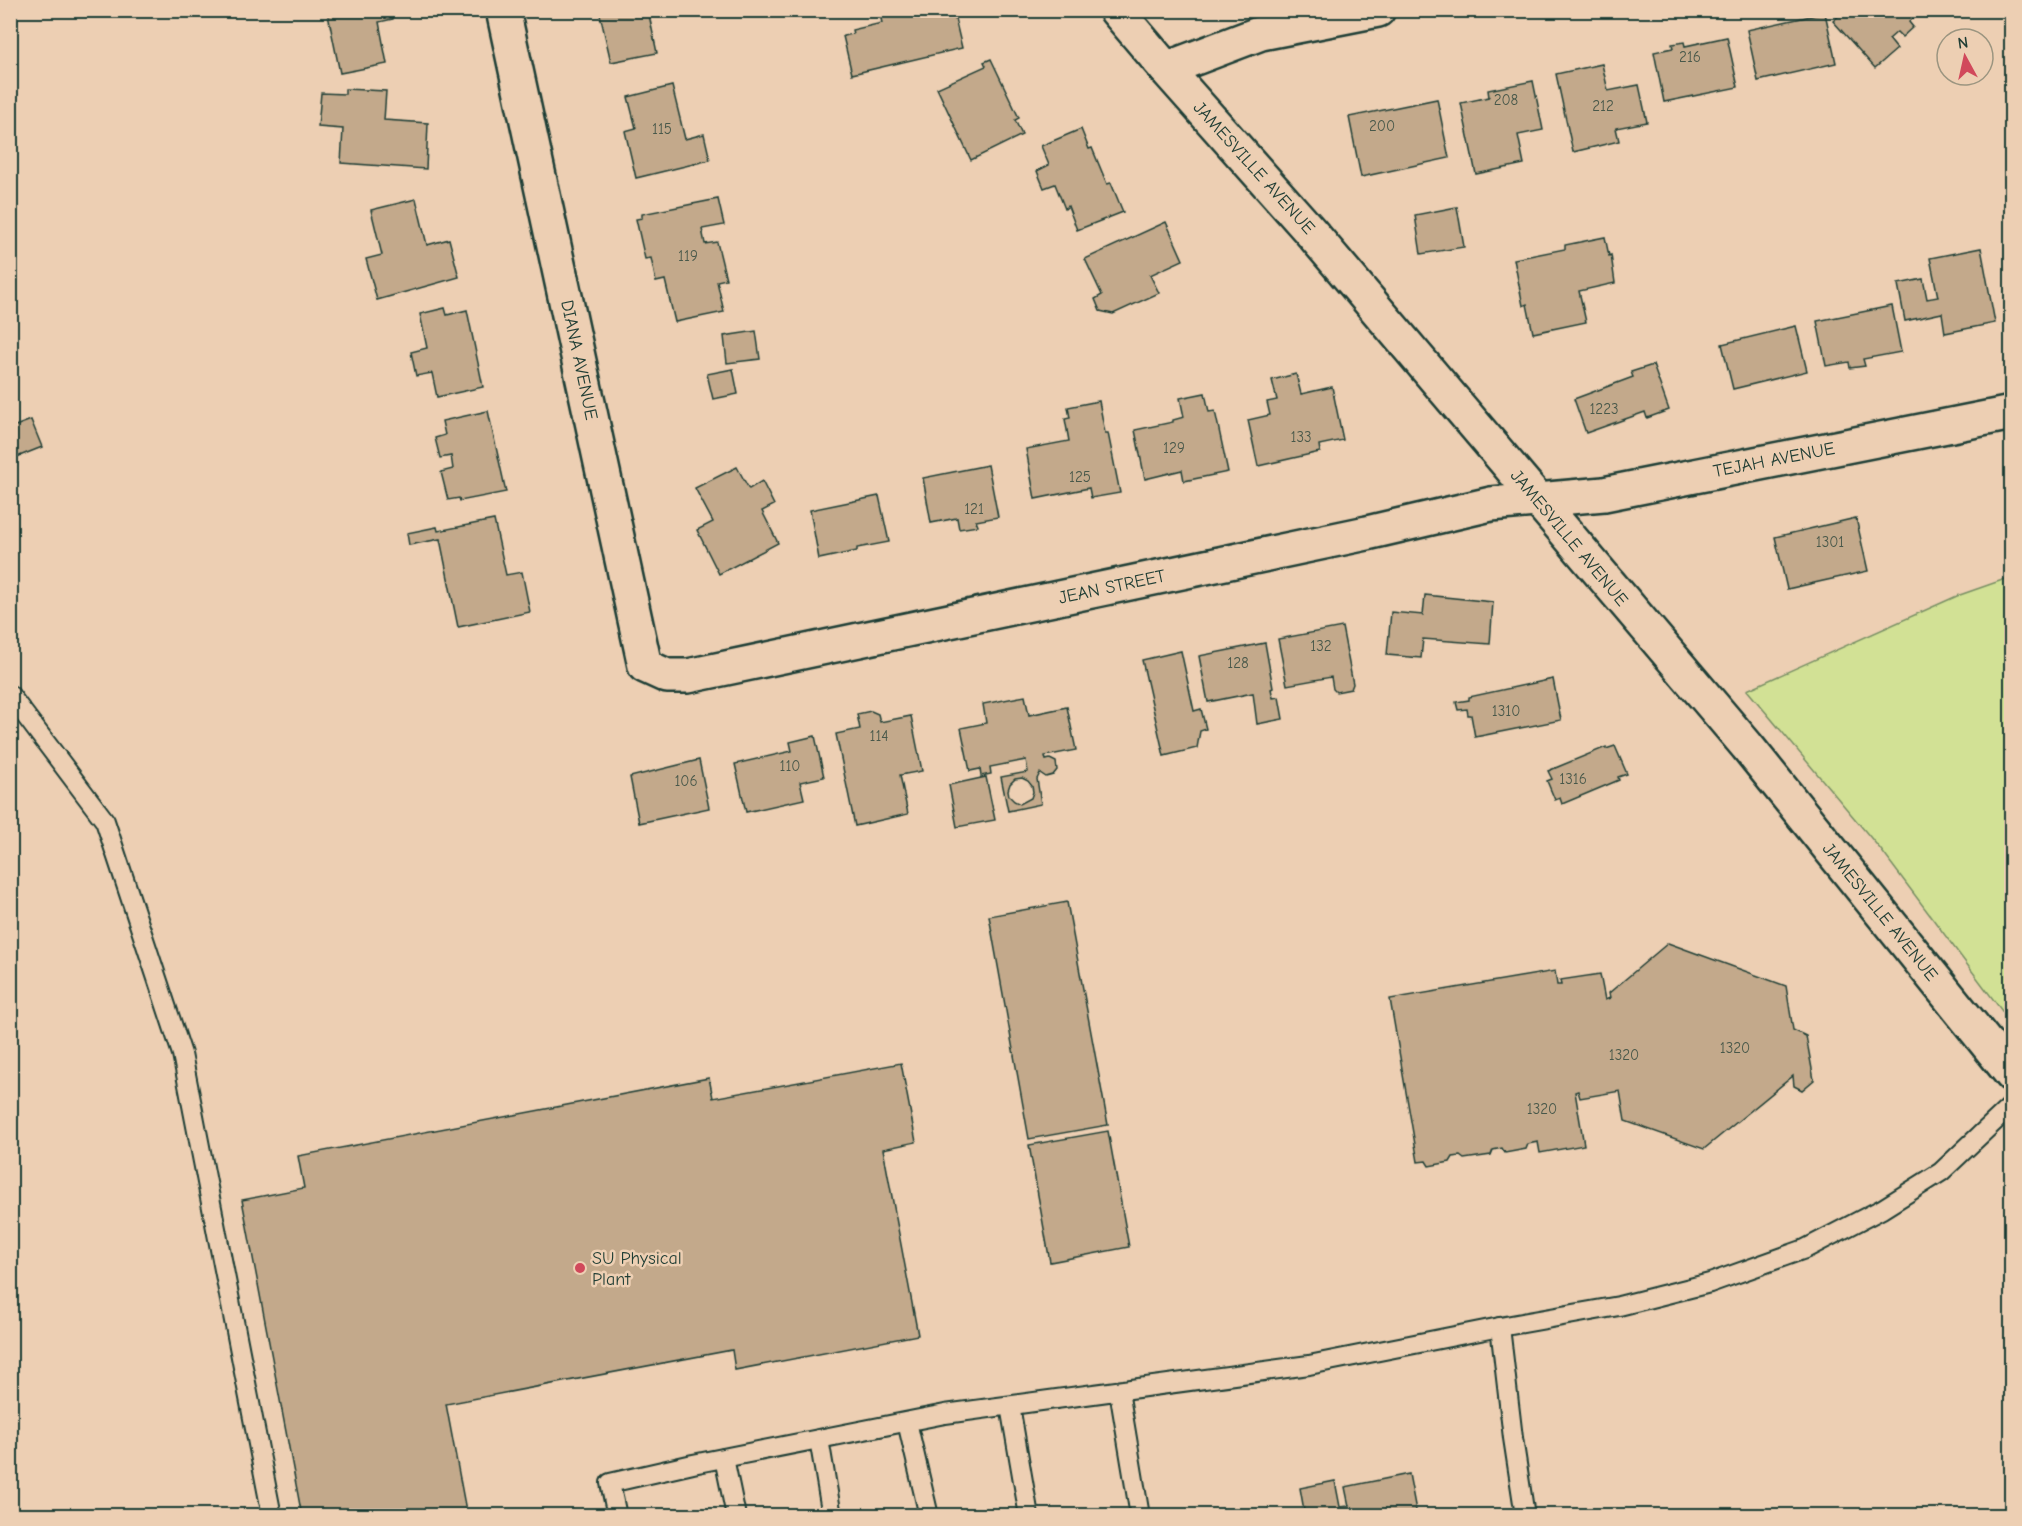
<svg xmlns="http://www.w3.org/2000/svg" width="2022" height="1526" viewBox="0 0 2022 1526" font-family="'Comic Neue',sans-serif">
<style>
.green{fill:#d2e195;stroke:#788f64;stroke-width:1.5}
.building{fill:#c3a98b;stroke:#1f3d34;stroke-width:1.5;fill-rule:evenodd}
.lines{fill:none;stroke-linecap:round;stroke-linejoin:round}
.lane-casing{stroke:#1f3d34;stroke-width:22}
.street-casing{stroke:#1f3d34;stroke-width:38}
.secondary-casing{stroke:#1f3d34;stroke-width:38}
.lane{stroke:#edcfb3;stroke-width:18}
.street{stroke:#edcfb3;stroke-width:33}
.secondary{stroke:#edcfb3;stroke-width:33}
.poi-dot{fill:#d1495b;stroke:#edcfb3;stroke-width:2}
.labels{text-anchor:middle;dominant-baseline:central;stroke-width:5;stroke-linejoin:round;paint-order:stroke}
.number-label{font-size:15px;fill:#48584a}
.street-label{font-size:18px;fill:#1f3d34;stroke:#edcfb3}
.poi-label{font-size:18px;fill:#1f3d34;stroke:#edcfb3;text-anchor:start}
</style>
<rect width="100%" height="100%" fill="#edcfb3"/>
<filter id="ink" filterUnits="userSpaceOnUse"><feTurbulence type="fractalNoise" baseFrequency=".0167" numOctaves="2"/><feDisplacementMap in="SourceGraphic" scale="12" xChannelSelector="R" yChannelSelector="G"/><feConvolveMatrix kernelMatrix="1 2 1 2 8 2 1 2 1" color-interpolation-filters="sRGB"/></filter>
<g filter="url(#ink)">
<polygon class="green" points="2011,577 2012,577 2011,1023 1881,850 1747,690 1957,596"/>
<g class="building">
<polygon points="327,10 392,10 393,19 379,22 387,64 340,73"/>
<polygon points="599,10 648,10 657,53 611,62"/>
<polygon points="879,10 933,10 934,12 953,10 962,48 852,74 843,36 853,34 852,30 882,23"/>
<polygon points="1845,10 1922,10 1909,22 1913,27 1902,37 1897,32 1889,39 1897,49 1875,68 1833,21"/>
<polygon points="1825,13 1836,63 1758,81 1747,30"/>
<polygon points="1727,37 1738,87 1664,102 1654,52 1673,48 1672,44 1684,42 1685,46"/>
<polygon points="991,59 1019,118 1015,120 1022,135 971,160 937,88 986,66 984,62"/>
<polygon points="1602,64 1608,91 1639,85 1647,122 1616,128 1619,141 1573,152 1556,74"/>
<polygon points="1533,81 1543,130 1518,135 1524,164 1476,174 1461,103 1489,97 1488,90"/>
<polygon points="672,86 685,139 704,134 710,160 636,178 625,131 636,128 628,97"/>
<polygon points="345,89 386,91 384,120 428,123 426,169 341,163 343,129 318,127 321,93 345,94"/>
<polygon points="1437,99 1449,158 1361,177 1349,117"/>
<polygon points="1081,129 1089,149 1092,148 1107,184 1111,183 1123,212 1077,230 1068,206 1065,209 1055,184 1044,188 1037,171 1049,165 1041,146"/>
<polygon points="416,199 427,245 449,239 459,277 377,300 366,259 382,255 371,210"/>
<polygon points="718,199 724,225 702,229 705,244 717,242 726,279 717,281 724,312 675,322 665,280 656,282 651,258 645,259 636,219 642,218 642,214"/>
<polygon points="1457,207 1464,247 1421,254 1415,215"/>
<polygon points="1166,222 1183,260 1150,275 1159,293 1113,314 1100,311 1095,299 1102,295 1085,259"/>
<polygon points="1605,237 1609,256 1611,255 1615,283 1579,291 1586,322 1533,333 1527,304 1523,306 1514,259 1565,249 1565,245"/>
<polygon points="1981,248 1995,323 1945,333 1942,313 1905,321 1898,284 1923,279 1927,299 1938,297 1930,258"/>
<polygon points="1892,306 1901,352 1863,359 1865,366 1850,368 1849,362 1826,366 1817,321"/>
<polygon points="445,308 447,315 467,310 483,387 437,397 432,373 416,376 411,352 427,348 420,314"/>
<polygon points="1796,326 1807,371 1733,389 1722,344"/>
<polygon points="756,331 760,359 727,363 724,336"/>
<polygon points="1653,365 1669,410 1647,418 1645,412 1586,433 1574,399 1633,377 1631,372"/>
<polygon points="733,369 738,394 713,399 707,374"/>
<polygon points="1296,374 1301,394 1332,387 1343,440 1319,445 1320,452 1258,466 1248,420 1270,415 1267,402 1277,400 1272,380"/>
<polygon points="1205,393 1209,412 1215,411 1228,472 1184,481 1182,470 1145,479 1135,430 1173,422 1173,420 1184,417 1180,398"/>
<polygon points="1099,401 1105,433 1108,433 1120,493 1091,498 1089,488 1035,499 1026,449 1069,441 1065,419 1070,418 1068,407"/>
<polygon points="488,411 506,492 460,501 459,498 448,500 441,472 453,469 451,456 440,458 435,438 445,435 442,421"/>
<polygon points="31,420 42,447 17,457 10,439 10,428"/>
<polygon points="988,465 998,517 976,521 978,526 959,529 957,518 931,523 923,478"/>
<polygon points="737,467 749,489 762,481 774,505 762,511 778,543 719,574 697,530 713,522 695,488"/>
<polygon points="879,496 889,542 857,548 857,551 819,559 810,510"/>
<polygon points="1856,518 1868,571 1787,589 1775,537"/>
<polygon points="494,520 506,575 522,572 530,612 458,627 440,539 409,545 407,533 437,527 438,531"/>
<polygon points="1425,595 1493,602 1490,644 1423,639 1421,658 1387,655 1391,612 1423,615"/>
<polygon points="1342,627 1353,684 1351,689 1336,692 1333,689 1331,677 1287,685 1278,639"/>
<polygon points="1265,643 1273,688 1271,689 1273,698 1279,697 1283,719 1257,724 1253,693 1208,702 1199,656"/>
<polygon points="1181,651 1194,711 1201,709 1206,729 1200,731 1197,748 1164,756 1142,660"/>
<polygon points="1553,679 1561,720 1475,737 1471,715 1468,715 1467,709 1458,710 1456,702 1469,700 1469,697"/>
<path d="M1025 696 1029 715 1067 707 1076 750 1045 756 1046 760 1050 759 1056 762 1057 770 1053 775 1046 777 1040 773 1037 779 1041 804 1008 811 1001 777 1028 772 1026 760 990 767 991 774 981 776 980 769 970 771 961 728 986 723 983 704ZM1022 778 1028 781 1032 786 1033 792 1031 798 1020 804 1014 801 1009 796 1008 790 1010 784 1015 779Z"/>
<polygon points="871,711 878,714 880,722 911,716 922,771 900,775 908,814 855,826 836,734 860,729 857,714"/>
<polygon points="815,736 824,777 800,782 804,799 746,812 735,764 792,751 790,742"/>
<polygon points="1615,746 1627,774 1618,777 1619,780 1562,804 1560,798 1555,800 1547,781 1552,779 1548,771 1606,747 1606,749"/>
<polygon points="699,760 709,808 639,823 630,777"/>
<polygon points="986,777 995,820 957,827 949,785"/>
<polygon points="1067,902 1108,1125 1029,1139 989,916"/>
<polygon points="1668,943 1786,986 1793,1030 1806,1036 1814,1080 1802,1090 1794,1086 1793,1076 1704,1149 1625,1121 1620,1091 1580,1098 1578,1091 1575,1092 1584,1145 1540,1153 1538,1142 1528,1144 1526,1149 1505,1153 1502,1148 1493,1150 1491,1155 1464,1159 1460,1156 1453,1157 1450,1162 1429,1166 1426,1161 1418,1162 1390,999 1555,971 1557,985 1561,985 1560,980 1600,974 1605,1000 1610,998 1609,993"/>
<polygon points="901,1063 916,1142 883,1149 918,1335 735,1370 732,1350 446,1404 467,1516 302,1516 242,1200 304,1188 298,1156 709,1078 713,1098"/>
<polygon points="1108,1131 1129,1247 1050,1262 1029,1145"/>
<polygon points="1409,1474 1417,1516 1305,1516 1300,1488 1335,1481 1340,1507 1349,1506 1345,1487"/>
</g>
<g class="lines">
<defs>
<g id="lane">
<polyline points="10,695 105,821 182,1054 272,1516"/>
<polyline points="1500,1327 1513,1438 1525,1516"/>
<polyline points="1119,1391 1140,1516"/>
<polyline points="1010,1406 1029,1516"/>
<polyline points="907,1422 929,1516"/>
<polyline points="819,1439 832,1516"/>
<polyline points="724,1458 736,1516"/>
<polyline points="617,1516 610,1483 693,1464 945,1414 1309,1365 1500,1327 1619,1306 1710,1283 1805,1249 1882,1209 1941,1172 2012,1105"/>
</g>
<g id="street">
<polyline points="503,10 645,666 667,676 688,676 1367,533 1491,504 1604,494 2012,413"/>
<polyline points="1166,69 1261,33 1378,10"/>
</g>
<polyline id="secondary" points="1116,10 1166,69 1310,231 1747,746 2012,1075"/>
</defs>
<use href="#lane" class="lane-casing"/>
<use href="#street" class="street-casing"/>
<use href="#secondary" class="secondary-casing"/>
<use href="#lane" class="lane"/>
<use href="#street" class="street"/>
<use href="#secondary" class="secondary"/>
</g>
</g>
<circle class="poi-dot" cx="580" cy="1268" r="6"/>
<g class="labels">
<g class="number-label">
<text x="1690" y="57">216</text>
<text x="1506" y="100">208</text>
<text x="1603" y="106">212</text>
<text x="1382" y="126">200</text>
<text x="662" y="129">115</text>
<text x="688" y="256">119</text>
<text x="1604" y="409">1223</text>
<text x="1301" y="437">133</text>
<text x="1174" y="448">129</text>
<text x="1080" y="477">125</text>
<text x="974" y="509">121</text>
<text x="1830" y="542">1301</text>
<text x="1321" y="646">132</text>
<text x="1238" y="663">128</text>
<text x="1506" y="711">1310</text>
<text x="879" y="736">114</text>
<text x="790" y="766">110</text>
<text x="1573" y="779">1316</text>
<text x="686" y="781">106</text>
<text x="1735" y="1048">1320</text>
<text x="1624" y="1055">1320</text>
<text x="1542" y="1109">1320</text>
</g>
<g class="street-label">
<text transform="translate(1254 168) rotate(48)">JAMESVILLE AVENUE</text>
<text transform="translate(579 360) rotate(78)">DIANA AVENUE</text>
<text transform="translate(1774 460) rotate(-11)">TEJAH AVENUE</text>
<text transform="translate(1569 538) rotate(50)">JAMESVILLE AVENUE</text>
<text transform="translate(1112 587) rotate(-12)">JEAN STREET</text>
<text transform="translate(1880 912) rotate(51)">JAMESVILLE AVENUE</text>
</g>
<g class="poi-label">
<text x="592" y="1258">SU Physical<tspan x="592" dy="21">Plant</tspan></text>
</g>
</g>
<rect width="2022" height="1526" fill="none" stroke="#edcfb3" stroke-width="36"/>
<rect x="18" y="18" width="1986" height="1490" fill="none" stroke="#1f3d34" stroke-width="2" filter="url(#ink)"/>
<g transform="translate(1965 57) rotate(352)"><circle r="28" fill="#edcfb3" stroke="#9b9580" stroke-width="1.5"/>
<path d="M0-4.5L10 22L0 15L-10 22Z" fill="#d1495b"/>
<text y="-9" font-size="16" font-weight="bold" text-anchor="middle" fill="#1f3d34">N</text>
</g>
</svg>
